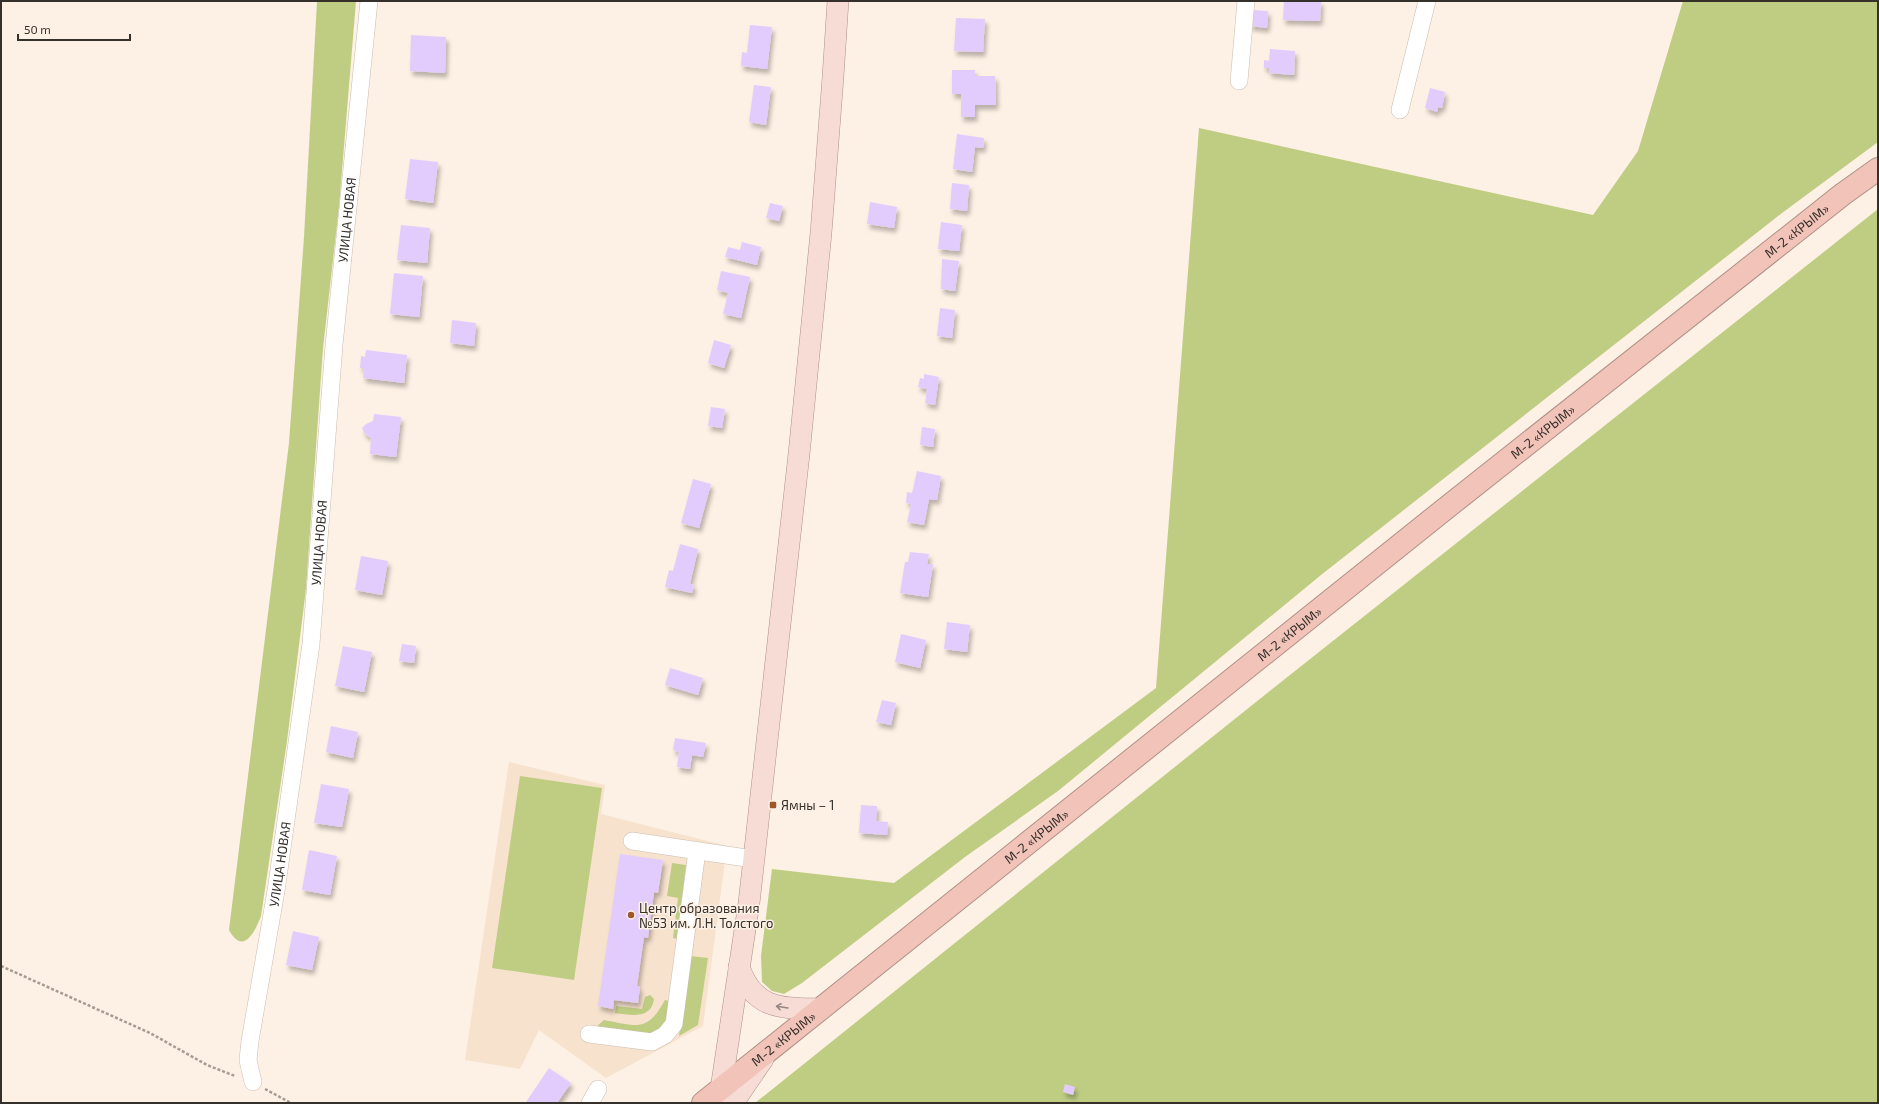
<svg xmlns="http://www.w3.org/2000/svg" width="1879" height="1104" viewBox="0 0 1879 1104" font-family="'Exo 2',sans-serif">
<style>
.built{fill:#f7e2cd}
.green{fill:#bfcd83}
.building{fill:#e2ccfe;filter:url(#shadow)}
.lines{fill:none;stroke-linecap:round;stroke-linejoin:round}
.minor-casing{stroke:#ccbdae;stroke-width:18}
.major-casing{stroke:#b09087;stroke-width:22}
.highway-casing{stroke:#b09087;stroke-width:24}
.path{stroke:#a59b92;stroke-width:2.5;stroke-dasharray:3 2;stroke-linecap:butt}
.minor{stroke:#fff;stroke-width:17}
.major{stroke:#f7dbd5;stroke-width:21}
.highway{stroke:#f2c3b9;stroke-width:22}
.oneway{stroke:#968680}
.poi-dot{fill:#9e582e;stroke:#fdf0e4;stroke-width:1.5}
.labels{text-anchor:middle;dominant-baseline:central;stroke-width:3;stroke-linejoin:round;paint-order:stroke}
.street-label{font-size:13px;fill:#35302a;stroke:#fdf0e4}
.poi-label{font-size:13px;fill:#35302a;stroke:#fdf0e4;text-anchor:start}
</style>
<defs>
<filter id="shadow"><feDropShadow dx="2.5" dy="4.5" stdDeviation="2" flood-color="#0004"/></filter>
</defs>
<rect width="100%" height="100%" fill="#fdf0e4"/>
<polygon class="built" points="509,762 605,785 601,814 727,846 703,1026 606,1078 539,1030 520,1069 465,1060"/>
<g class="green">
<path d="M317 1H356L339 207 323 348 306 589 287 741 261 916C255 932 243 956 229 930L289 443 304 237Z"/>
<polygon points="1683,1 1878,1 1878,142 1782,213 1321,575 1058,791 965,857 802,983 784,994 772,991 762,982 761,956 772,869 894,883 1156,688 1199,128 1593,215 1638,151"/>
<polygon points="1878,209 1878,1103 755,1103 1271,690"/>
<polygon points="520,776 602,788 574,980 492,968"/>
<polygon points="672,863 686,865 677,939 673,938 678,898 667,896"/>
<polygon points="690,956 708,958 698,1025 679,1036"/>
<path d="M650 995 654 999C651 1020 630 1015 615 1013L616 1006 642 1009 645 997Z"/>
<path d="M665 1000 674 1002 671 1020 655 1036 596 1027 604 1020C637 1026 647 1033 665 1000Z"/>
</g>
<g class="building">
<polygon points="1284,1 1321,1 1320,21 1283,20"/>
<polygon points="1251,10 1268,11 1267,28 1250,26"/>
<polygon points="956,18 985,19 983,52 954,51"/>
<polygon points="750,25 772,27 767,69 741,66 742,52 747,53"/>
<polygon points="411,35 446,37 445,73 410,71"/>
<polygon points="1270,49 1295,51 1294,75 1269,73 1269,68 1264,68 1264,60 1269,61"/>
<polygon points="952,70 975,70 975,76 995,76 996,105 975,105 975,117 961,117 961,94 952,94"/>
<polygon points="754,85 771,87 766,125 749,122"/>
<polygon points="1430,88 1445,92 1442,108 1438,107 1437,112 1425,108"/>
<polygon points="957,134 984,138 983,148 975,147 972,172 953,169"/>
<polygon points="410,159 438,162 433,203 405,199"/>
<polygon points="952,183 969,185 967,211 950,209"/>
<polygon points="870,202 897,207 894,228 867,224"/>
<polygon points="770,203 783,206 779,221 766,218"/>
<polygon points="941,222 962,225 959,251 938,249"/>
<polygon points="401,225 430,228 427,263 397,260"/>
<polygon points="742,242 761,247 757,265 725,257 728,247 740,250"/>
<polygon points="942,259 959,261 955,291 941,289"/>
<polygon points="721,271 750,277 741,318 723,314 728,293 717,290"/>
<polygon points="394,273 423,276 419,317 390,314"/>
<polygon points="940,308 955,310 952,338 937,336"/>
<polygon points="452,320 476,323 474,346 450,343"/>
<polygon points="714,340 731,345 724,368 708,363"/>
<polygon points="366,350 407,355 404,383 363,378 364,368 360,368 361,356 365,357"/>
<polygon points="924,374 939,377 935,405 925,403 927,389 918,387 920,378 924,379"/>
<polygon points="711,407 725,409 722,428 708,426"/>
<polygon points="374,414 401,417 396,457 370,454 371,438 365,434 362,428 366,424 373,421"/>
<polygon points="922,427 935,429 933,447 920,445"/>
<polygon points="917,471 941,476 937,500 929,499 924,525 907,522 911,504 906,503 907,492 912,493"/>
<polygon points="693,479 711,484 699,528 681,523"/>
<polygon points="680,544 698,549 690,584 694,585 692,593 665,587 669,570 673,571"/>
<polygon points="910,552 929,554 927,564 933,564 928,597 900,593 905,562 908,562"/>
<polygon points="361,556 388,561 382,595 355,590"/>
<polygon points="947,622 970,625 967,652 944,649"/>
<polygon points="901,634 926,640 920,668 895,662"/>
<polygon points="402,644 416,646 414,663 399,661"/>
<polygon points="343,646 372,652 364,692 335,686"/>
<polygon points="670,668 703,678 698,695 665,685"/>
<polygon points="882,700 896,703 891,725 876,722"/>
<polygon points="331,726 358,732 353,758 326,752"/>
<polygon points="675,738 706,743 703,757 692,755 690,769 677,767 679,752 673,750"/>
<polygon points="321,784 349,789 342,827 314,823"/>
<polygon points="861,805 877,806 876,821 888,822 887,835 859,833"/>
<polygon points="309,850 337,856 330,895 302,890"/>
<polygon points="620,854 663,860 658,893 654,892 648,938 644,937 637,986 640,987 638,1003 614,1000 613,1009 598,1006"/>
<polygon points="293,931 319,937 312,970 286,965"/>
<polygon points="549,1068 571,1083 557,1103 528,1103 526,1102"/>
<polygon points="1065,1084 1075,1087 1073,1095 1063,1092"/>
</g>
<g class="lines">
<defs>
<g id="minor">
<polyline points="1239,81 1246,1"/>
<polyline points="1400,110 1427,1"/>
<polyline points="632,841 753,859"/>
<polyline points="589,1034 652,1042 665,1035 674,1024 697,851"/>
<path id="s1" d="M253 1082 248 1060 250 1041 276 891 311 644 334 345 369 1"/>
<polyline points="590,1103 598,1089"/>
</g>
<g id="major">
<path d="M739 967C754 1010 781 1008 821 1009"/>
<polyline points="719,1102 749,903 799,454 821,233 833,77 838,1"/>
<polyline points="733,1103 763,1059"/>
</g>
<g id="highway">
<path id="s2" d="M703 1103 1455 501 1843 194 1878 169"/>
</g>
</defs>
<use href="#minor" class="minor-casing"/>
<use href="#major" class="major-casing"/>
<use href="#highway" class="highway-casing"/>
<g class="path">
<polyline points="1,966 150,1033 207,1065 235,1076"/>
<polyline points="265,1089 291,1103"/>
</g>
<use href="#minor" class="minor"/>
<use href="#major" class="major"/>
<use href="#highway" class="highway"/>
</g>
<defs><path id="oneway-shaft" d="M-6 0H5M1.5-3L5.5 0L1.5 3" fill="none" stroke-width="1.6" stroke-linecap="round" stroke-linejoin="round"/></defs>
<use class="oneway" href="#oneway-shaft" transform="translate(782 1007) rotate(-171)"/>
<g class="poi-dot">
<rect x="769" y="801" width="8" height="8" rx="2"/>
<circle cx="631" cy="915" r="4"/>
</g>
<g class="labels">
<g class="street-label">
<text stroke="none"><textPath href="#s1" startOffset="869">УЛИЦА НОВАЯ</textPath></text>
<text stroke="none"><textPath href="#s2" startOffset="1399">М-2 «КРЫМ»</textPath></text>
<text stroke="none"><textPath href="#s2" startOffset="1075">М-2 «КРЫМ»</textPath></text>
<text stroke="none"><textPath href="#s1" startOffset="545">УЛИЦА НОВАЯ</textPath></text>
<text stroke="none"><textPath href="#s2" startOffset="751">М-2 «КРЫМ»</textPath></text>
<text stroke="none"><textPath href="#s2" startOffset="427">М-2 «КРЫМ»</textPath></text>
<text stroke="none"><textPath href="#s1" startOffset="221">УЛИЦА НОВАЯ</textPath></text>
<text stroke="none"><textPath href="#s2" startOffset="103">М-2 «КРЫМ»</textPath></text>
</g>
<g class="poi-label">
<text x="781" y="805">Ямны – 1</text>
<text x="639" y="908">Центр образования<tspan x="639" dy="15">№53 им. Л.Н. Толстого</tspan></text>
</g>
</g>
<rect width="1879" height="1104" fill="none" stroke="#35302a" stroke-width="4"/>
<path d="M18 34v6h112v-6" fill="none" stroke="#35302a" stroke-width="2"/>
<text x="24" y="34" font-size="12" fill="#35302a" stroke="#fdf0e4" stroke-width="3" paint-order="stroke">50 m</text>
</svg>
